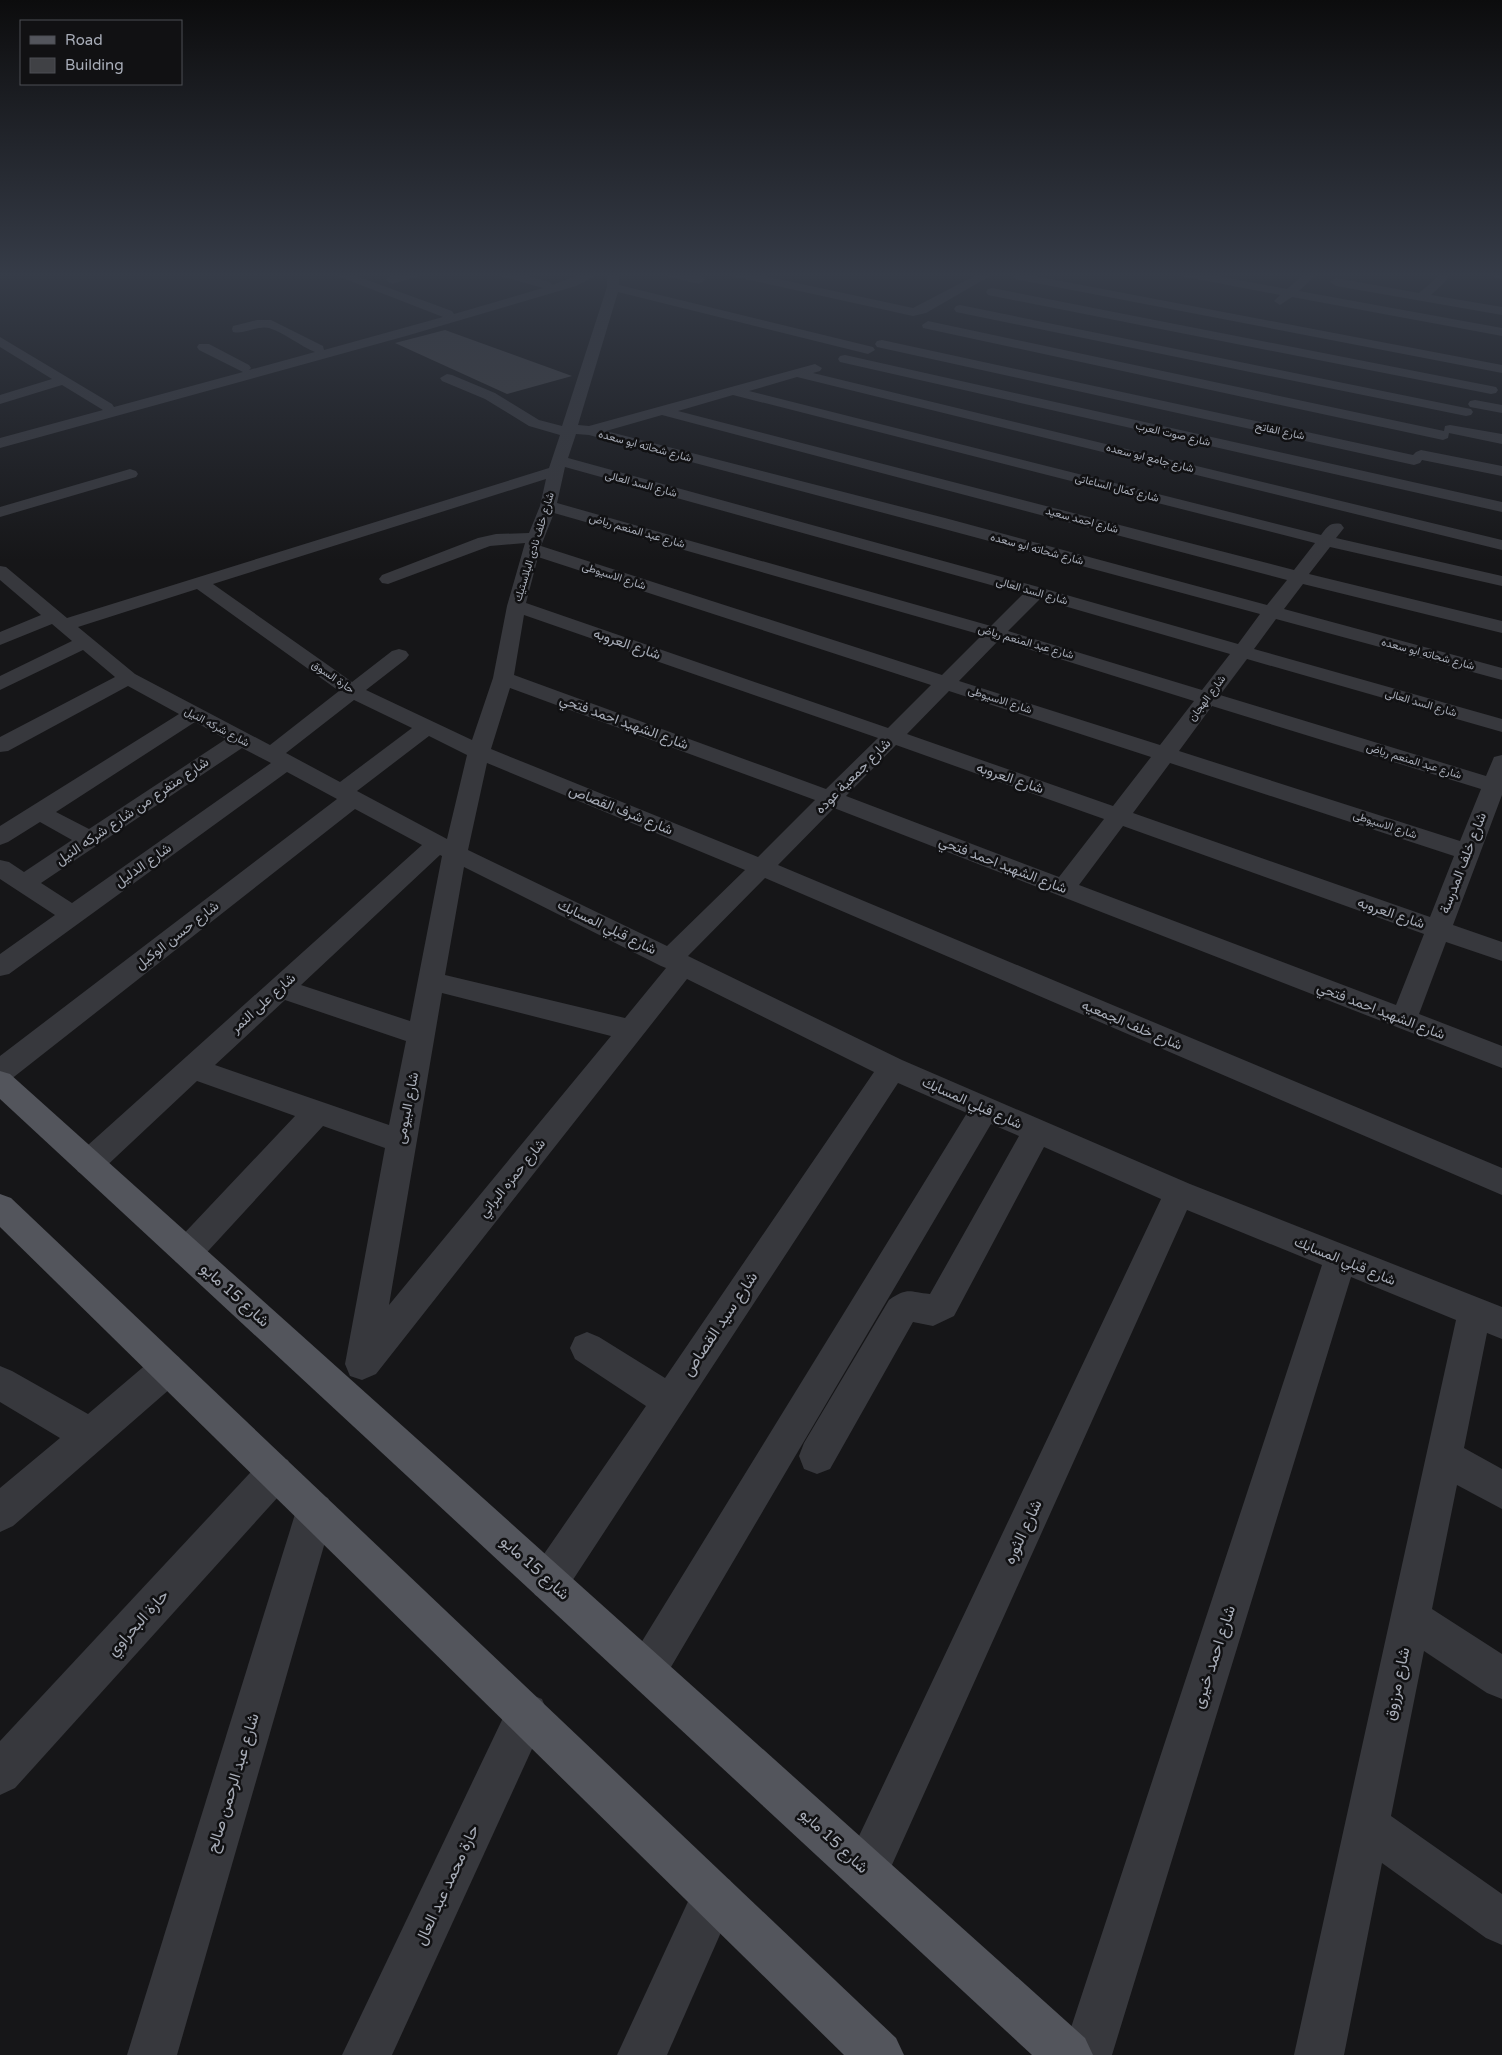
<svg xmlns="http://www.w3.org/2000/svg" width="1502" height="2055" viewBox="0 0 1502 2055" font-family="'Varela Round',Vazirmatn,sans-serif">
<style>
.building{fill:#404145}
.lines{fill:none;stroke-linecap:round;stroke-linejoin:round}
.minor{fill:#37383d;fill-rule:evenodd}
.major{fill:#53555c;fill-rule:evenodd}
.labels{text-anchor:middle;dominant-baseline:central;stroke-width:5;stroke-linejoin:round;paint-order:stroke}
.far-street-label{font-size:11px;fill:#a8adb8;stroke:#111113}
.street-label{font-size:14px;fill:#a8adb8;stroke:#111113}
.near-street-label{font-size:16px;fill:#a8adb8;stroke:#111113}
</style>
<rect width="100%" height="100%" fill="#161618"/>
<polygon class="building" points="445,330 572,376 507,394 395,343"/>
<g class="lines">
<g class="minor">
<path d="M330 273H348L452 311 454 314 543 288 497 275 495 273H516L550 282 552 285 584 273H601L576 286 406 336 0 448V438L103 410 62 385 0 404V395L52 379 0 347V337L112 404 114 407 243 372 199 350 197 347 199 344H209L249 365 251 368 249 370 315 352C300 346 285 333 269 328 257 325 245 335 233 332L232 329 233 326 257 320H271L323 346 324 350 443 317Z"/>
<polygon points="404,273 425,273 423,275 392,284 386,280 388,277"/>
<path d="M607 273H619V285L873 347 875 350 868 354 618 292 578 425 589 426 815 364 822 368 820 371 813 373 1502 540V550L797 377 749 391 1321 535C1327 527 1330 522 1341 524L1344 528 1336 538 1502 576V586L1330 547 1309 574 1502 621V633L1303 584 1284 609 1502 668V680L1276 619 1254 649 1502 719V732L1247 659 1220 695 1486 776 1494 757 1502 755V795L1453 925 1502 942V961L1446 942 1419 1014 1502 1046V1068L834 808 778 865 1502 1168V1195L765 878 688 956 902 1060 1190 1184 1502 1307V1339L1487 1333 1464 1448 1502 1469V1509L1457 1485 1432 1609 1502 1654V1699L1487 1693 1424 1651 1391 1816 1502 1894V1945L1486 1938 1382 1863 1344 2055H1294L1456 1320 1351 1277 1112 2055H1062L1322 1265 1187 1210 882 1887 866 1894 850 1887 843 1871 850 1855 1161 1199 1044 1147 954 1316 933 1326 913 1322 830 1469 817 1474 804 1469 799 1456 804 1443 889 1300C909 1286 910 1293 930 1294L1019 1136 991 1124 661 1684 647 1690 633 1684 627 1670 633 1656 967 1113 898 1083 563 1595 549 1601 535 1595 529 1581 535 1567 646 1406 575 1359 570 1348 575 1337 587 1332 599 1337 665 1378 874 1072 687 979 376 1374 362 1380 350 1376 345 1364 385 1148 323 1126 198 1262 187 1266 176 1262 171 1252 176 1242 295 1116 197 1081 100 1172 89 1176 78 1172 74 1163 78 1154 422 845 355 809 10 1080 0 1083V1056L337 799 287 772 9 974 0 976V954L55 915 0 879V860L9 862 24 872 72 840 40 822 8 842 0 845V826L179 714 128 686 8 751 0 752V737L115 677 83 650 0 690V676L72 641 52 624 0 645V632L41 615 0 580V566L6 567 67 618 549 468 560 435 529 426 485 399 442 381 440 378 447 374 452 375 495 393 539 420 562 426 607 287ZM733 395 1315 543 1294 570 678 411ZM662 415 1287 580 1267 605 945 518 606 431ZM576 434 589 435 933 526 1260 614 1238 644 1042 588 568 458ZM565 467 1023 594 991 626 557 503ZM546 479 540 506 529 533 496 534 478 538 382 575 379 579 382 583 388 584 490 546 525 543 507 606 493 678 472 740 366 690 406 659 409 655 406 651 399 649 392 651 352 682 213 584ZM554 513 982 635 942 675 541 546ZM538 557 931 685 888 728 526 603ZM197 589 339 691 270 745 135 674 78 627ZM1040 599 1230 654 1202 690 1008 631ZM524 615 878 738 826 789 514 675ZM999 640 1194 701 1160 745 959 681ZM510 688 815 800 758 857 491 749ZM949 691 1151 757 1113 806 907 734ZM354 700 412 728 340 782 286 753ZM1212 706 1481 789 1460 841 1179 751ZM195 722 226 739 89 829 56 812ZM429 736 467 755 447 839 357 791ZM896 745 1104 819 1059 877 846 796ZM242 748 271 763 72 903 41 883ZM487 763 745 870 667 946 468 850ZM1170 763 1454 856 1430 917 1133 813ZM1123 826 1424 934 1396 1005 1079 885ZM440 855 442 856 410 1021 301 985ZM464 867 661 966 666 968 625 1018 445 975ZM442 993 611 1036 389 1305ZM285 1000 406 1041 389 1125 215 1065Z"/>
<polygon points="661,273 685,273 703,277 705,280 699,284 663,275"/>
<polygon points="726,273 750,273 913,308 980,273 995,273 926,313 913,316 732,276"/>
<polygon points="1019,273 1502,365 1502,373 1015,279 1013,277 1015,275"/>
<polygon points="1175,273 1202,273 1287,289 1305,273 1318,273 1299,291 1502,328 1502,336 1292,297 1280,305 1274,301 1280,295 1181,276"/>
<polygon points="1485,273 1502,273 1502,279 1487,275"/>
<polygon points="1443,274 1449,278 1431,295 1502,307 1502,315 1336,286 1330,282 1336,278 1419,293 1439,276"/>
<polygon points="992,288 1491,386 1496,387 1498,390 1496,393 1491,394 988,295 986,292 988,289"/>
<polygon points="960,305 1466,408 1471,409 1473,412 1471,415 1466,416 956,312 954,309 956,306"/>
<polygon points="928,321 1444,431 1445,426 1450,425 1502,434 1502,444 1449,433 1448,438 1443,440 923,328 922,325"/>
<polygon points="882,340 1413,455 1416,452 1421,450 1502,466 1502,476 1422,460 1420,463 1414,465 877,347 875,344 877,341"/>
<polygon points="845,355 1502,502 1502,512 840,362 838,359 840,356"/>
<polygon points="1475,400 1502,405 1502,413 1470,407 1468,404 1470,401"/>
<polygon points="130,469 136,471 138,474 136,477 0,517 0,507"/>
<polygon points="167,1353 179,1357 184,1369 179,1381 13,1526 0,1532 0,1488 60,1438 0,1402 0,1366 12,1371 88,1414 155,1357"/>
<polygon points="275,1455 288,1460 293,1473 288,1486 15,1788 0,1795 0,1741 262,1460"/>
<polygon points="315,1492 328,1498 334,1511 177,2055 127,2055 296,1511 302,1498"/>
<polygon points="527,1693 542,1699 548,1714 392,2055 342,2055 512,1699"/>
<polygon points="714,1873 730,1880 737,1896 667,2055 617,2055 698,1880"/>
</g>
<g class="major">
<polygon points="0,1071 10,1074 1085,2038 1093,2055 1032,2055 0,1099"/>
<polygon points="0,1194 11,1198 896,2038 904,2055 844,2055 0,1227"/>
</g>
</g>
<linearGradient id="sky" x2="0" y2="1"><stop stop-color="#0c0c0d"/><stop offset="0.49" stop-color="#363c48"/><stop offset="1" stop-color="#363c48" stop-opacity="0"/></linearGradient>
<rect width="1502" height="561" fill="url(#sky)"/>
<g class="labels">
<g class="far-street-label">
<text transform="translate(1280 431) rotate(12)">شارع الفاتح</text>
<text transform="translate(1173 434) rotate(13)">شارع صوت العرب</text>
<text transform="translate(645 446) rotate(15)">شارع شحاته ابو سعده</text>
<text transform="translate(1150 458) rotate(14)">شارع جامع ابو سعده</text>
<text transform="translate(641 484) rotate(15)">شارع السد العالى</text>
<text transform="translate(1117 488) rotate(14)">شارع كمال الساعاتى</text>
<text transform="translate(1082 520) rotate(15)">شارع احمد سعيد</text>
<text transform="translate(637 531) rotate(16)">شارع عبد المنعم رياض</text>
<text transform="translate(534 547) rotate(-73)">شارع خلف نادى البلاستيك</text>
<text transform="translate(1037 549) rotate(15)">شارع شحاته ابو سعده</text>
<text transform="translate(614 576) rotate(18)">شارع الاسيوطى</text>
<text transform="translate(1032 591) rotate(16)">شارع السد العالى</text>
<text transform="translate(1026 642) rotate(16)">شارع عبد المنعم رياض</text>
<text transform="translate(1428 654) rotate(15)">شارع شحاته ابو سعده</text>
<text transform="translate(333 677) rotate(34)">حارة السوق</text>
<text transform="translate(1207 698) rotate(-53)">شارع الهجان</text>
<text transform="translate(1000 700) rotate(18)">شارع الاسيوطى</text>
<text transform="translate(1421 703) rotate(16)">شارع السد العالى</text>
<text transform="translate(217 727) rotate(28)">شارع شركه النيل</text>
<text transform="translate(1414 761) rotate(17)">شارع عبد المنعم رياض</text>
<text transform="translate(1385 825) rotate(18)">شارع الاسيوطى</text>
</g>
<g class="street-label">
<text transform="translate(627 644) rotate(19)">شارع العروبه</text>
<text transform="translate(624 722) rotate(20)">شارع الشهيد احمد فتحي</text>
<text transform="translate(853 776) rotate(-45)">شارع جمعية عوده</text>
<text transform="translate(1010 778) rotate(19)">شارع العروبه</text>
<text transform="translate(621 810) rotate(22)">شارع شرف القصاص</text>
<text transform="translate(132 811) rotate(-34)">شارع متفرع من شارع شركه النيل</text>
<text transform="translate(1463 863) rotate(-69)">شارع خلف المدرسة</text>
<text transform="translate(143 865) rotate(-35)">شارع الدليل</text>
<text transform="translate(1003 865) rotate(21)">شارع الشهيد احمد فتحي</text>
<text transform="translate(1391 913) rotate(19)">شارع العروبه</text>
<text transform="translate(607 927) rotate(26)">شارع قبلي المسابك</text>
<text transform="translate(177 935) rotate(-38)">شارع حسن الوكيل</text>
<text transform="translate(263 1003) rotate(-42)">شارع على النمر</text>
<text transform="translate(1381 1011) rotate(21)">شارع الشهيد احمد فتحي</text>
<text transform="translate(1132 1025) rotate(23)">شارع خلف الجمعيه</text>
<text transform="translate(972 1103) rotate(24)">شارع قبلي المسابك</text>
<text transform="translate(407 1108) rotate(-79)">شارع البيومى</text>
<text transform="translate(512 1178) rotate(-51)">شارع حمزه البراني</text>
<text transform="translate(1345 1261) rotate(22)">شارع قبلي المسابك</text>
</g>
<g class="near-street-label">
<text transform="translate(235 1295) rotate(42)">شارع 15 مايو</text>
<text transform="translate(720 1324) rotate(-56)">شارع سيد القصاص</text>
<text transform="translate(1023 1532) rotate(-65)">شارع الثوره</text>
<text transform="translate(535 1568) rotate(42)">شارع 15 مايو</text>
<text transform="translate(138 1623) rotate(-48)">حارة البحراوي</text>
<text transform="translate(1214 1657) rotate(-72)">شارع احمد خيرى</text>
<text transform="translate(1397 1684) rotate(-78)">شارع مرزوق</text>
<text transform="translate(233 1783) rotate(-73)">شارع عبد الرحمن صالح</text>
<text transform="translate(834 1841) rotate(43)">شارع 15 مايو</text>
<text transform="translate(447 1885) rotate(-65)">حارة محمد عبد العال</text>
</g>
</g>
<rect x="20" y="20" width="162" height="65" fill="#111113" stroke="#4d4f55"/>
<rect x="30" y="36" width="25" height="8" fill="#53555c" stroke="#4d4f55"/>
<text x="65" y="45" font-size="15" fill="#a8adb8">Road</text>
<rect x="30" y="58" width="25" height="15" fill="#404145" stroke="#4d4f55"/>
<text x="65" y="70" font-size="15" fill="#a8adb8">Building</text>
</svg>
